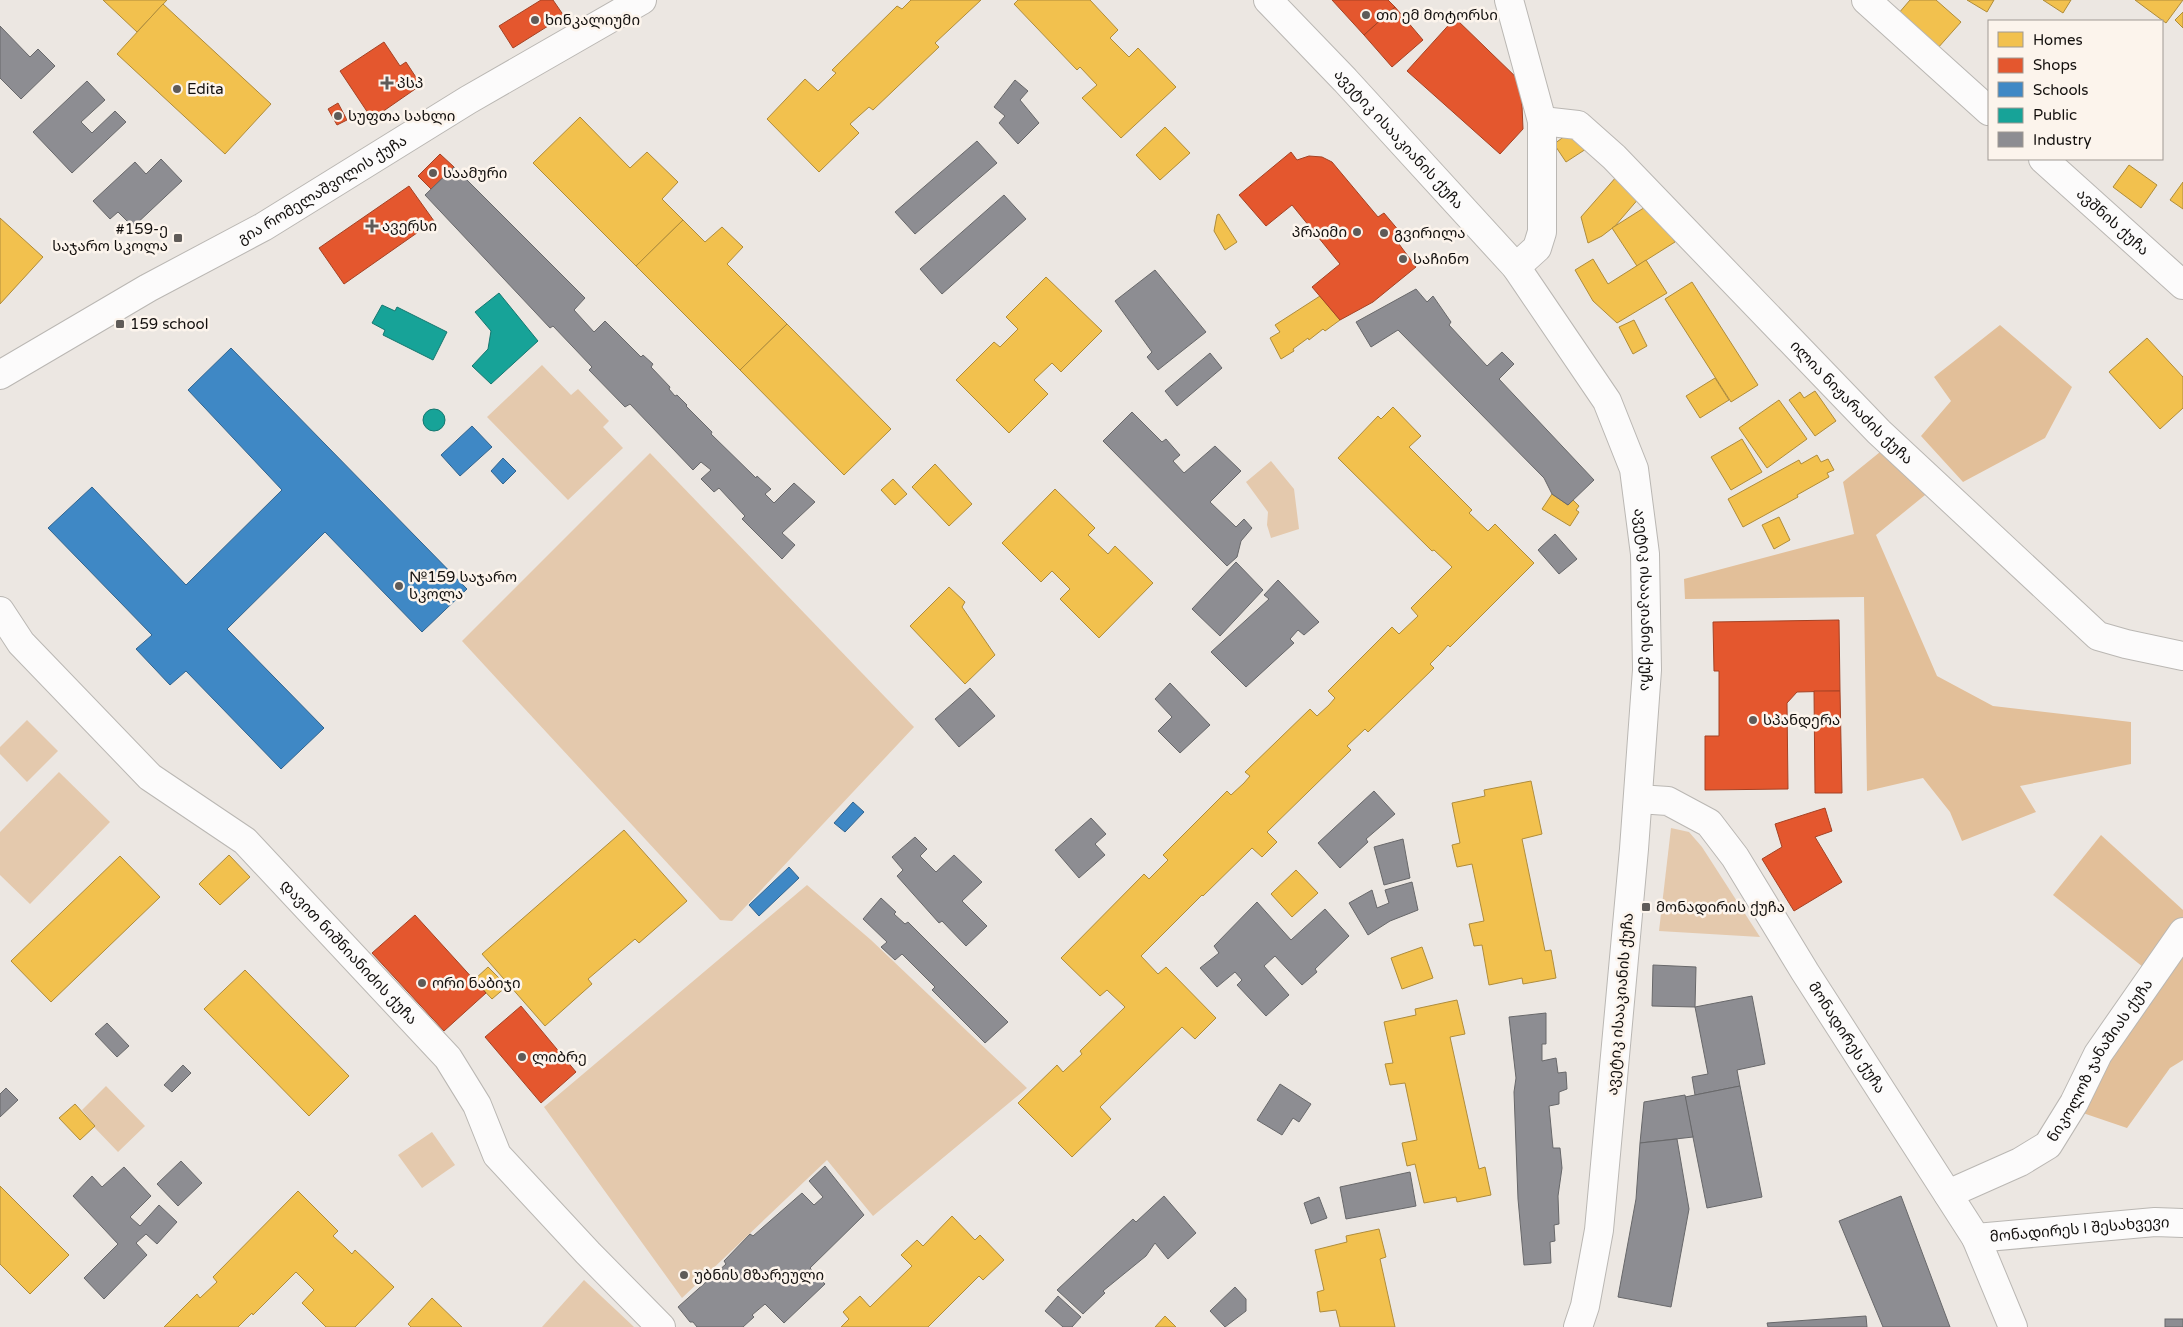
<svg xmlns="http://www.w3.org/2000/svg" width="2183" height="1327" viewBox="0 0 2183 1327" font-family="'Varela Round','Noto Sans Georgian',sans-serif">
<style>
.green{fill:#e4c9ad}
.forest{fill:#e2bf99}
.homes{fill:#f2c14e;stroke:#af8c3b}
.shops{fill:#e4572e;stroke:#a54224}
.schools{fill:#3f88c5;stroke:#32648e}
.public{fill:#17a398;stroke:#16776f}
.industry{fill:#8d8d92;stroke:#68686a}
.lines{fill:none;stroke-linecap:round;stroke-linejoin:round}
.minor-casing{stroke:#bab7b3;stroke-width:30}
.tertiary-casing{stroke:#bab7b3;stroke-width:30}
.secondary-casing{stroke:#bab7b3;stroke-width:30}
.minor{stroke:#fcfbfb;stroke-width:28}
.tertiary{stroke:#fcfbfb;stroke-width:28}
.secondary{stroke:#fcfbfb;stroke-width:28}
.poi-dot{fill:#5f5b58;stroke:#fcf4ec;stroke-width:2}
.labels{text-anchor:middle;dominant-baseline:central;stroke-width:5;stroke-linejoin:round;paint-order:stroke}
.poi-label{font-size:15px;fill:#13100e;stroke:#fcf4ec;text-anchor:start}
.street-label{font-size:15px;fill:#13100e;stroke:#fcf4ec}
</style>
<rect width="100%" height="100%" fill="#ece7e2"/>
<g class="green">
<polygon points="542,365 571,395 578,389 609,421 603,427 623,448 568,500 487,417"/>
<polygon points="650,453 914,727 732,921 720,920 462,641"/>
<polygon points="1271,461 1294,489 1299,529 1271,538 1267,525 1268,512 1246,482"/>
<polygon points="27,720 58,751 27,782 0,754 0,747"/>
<polygon points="59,772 110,822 30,904 0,875 0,832"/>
<polygon points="1671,828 1689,832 1702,847 1760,937 1659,931"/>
<polygon points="807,885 871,940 1027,1088 873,1216 827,1160 682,1298 544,1107"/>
<polygon points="106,1086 145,1126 118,1152 94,1127 95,1126 82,1110"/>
<polygon points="432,1132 455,1165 422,1188 398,1155"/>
<polygon points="584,1280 634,1327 542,1327"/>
</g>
<g class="forest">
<polygon points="2000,325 2072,387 2045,438 1963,482 1921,436 1951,401 1934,377"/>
<polygon points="1885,448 1930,491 1876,535 1937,676 1993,706 2131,722 2131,764 2020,786 2036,812 1962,841 1950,812 1923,778 1867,791 1864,597 1685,599 1684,579 1854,534 1843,482"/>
<polygon points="2101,835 2183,910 2183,920 2148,971 2053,895"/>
<polygon points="2183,952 2183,1060 2170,1068 2127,1128 2080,1112 2110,1055"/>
</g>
<g class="homes">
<polygon points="103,0 167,0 137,32"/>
<polygon points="911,0 981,0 935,43 939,47 873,110 869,107 850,124 859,133 819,172 767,119 805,79 818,91 836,73 832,70 897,6 902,9"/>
<polygon points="1018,0 1090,0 1118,30 1110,38 1129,57 1138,48 1176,87 1121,138 1082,98 1097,85 1080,67 1077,70 1014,4"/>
<polygon points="1910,0 1936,0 1961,22 1937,49 1898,14"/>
<polygon points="1967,0 1994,0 1987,12"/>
<polygon points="2043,0 2071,0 2063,13"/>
<polygon points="2135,0 2183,0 2166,23"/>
<polygon points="163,4 271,104 225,154 117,54"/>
<polygon points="2183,12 2183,28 2175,20"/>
<polygon points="580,117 630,168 647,152 678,182 662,199 683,220 636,266 533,163"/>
<polygon points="1165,127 1190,153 1160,180 1136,155"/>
<polygon points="1569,133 1586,149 1566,162 1554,144"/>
<polygon points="2129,165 2157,185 2141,208 2113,187"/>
<polygon points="1617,176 1640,197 1615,226 1602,236 1588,243 1581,217"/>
<polygon points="2183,182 2183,209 2170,200"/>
<polygon points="1650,204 1675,242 1637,266 1612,228"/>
<polygon points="1219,214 1237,242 1225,250 1214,231 1217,215"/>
<polygon points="0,218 43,257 0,304"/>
<polygon points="683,220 705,242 722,227 743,247 727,264 787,324 740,370 636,266"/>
<polygon points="1593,259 1608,284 1646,260 1667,293 1617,323 1593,301 1575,270"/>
<polygon points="1046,277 1102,331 1061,372 1052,363 1034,380 1048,394 1009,433 956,380 994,342 1000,347 1018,329 1006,317"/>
<polygon points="1692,282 1758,385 1731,402 1665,299"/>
<polygon points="1320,296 1340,320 1325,331 1323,329 1309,340 1308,338 1293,349 1294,351 1281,359 1270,338 1280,332 1275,325"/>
<polygon points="1634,320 1647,346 1633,354 1619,327"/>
<polygon points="787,324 891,429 844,475 740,370"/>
<polygon points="2147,338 2183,377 2183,408 2160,429 2109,372"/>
<polygon points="1715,378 1729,400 1700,418 1686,396"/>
<polygon points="1815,391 1836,421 1815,436 1789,400 1800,392 1804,398"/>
<polygon points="1779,400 1807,439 1767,468 1739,428"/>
<polygon points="1393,407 1421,436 1409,447 1472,510 1469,513 1488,531 1495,524 1534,563 1450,647 1448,645 1442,652 1430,664 1434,668 1368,732 1365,729 1347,746 1351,750 1267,832 1277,842 1262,857 1252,848 1203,896 1202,895 1141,956 1158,974 1166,967 1216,1018 1195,1039 1182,1027 1100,1107 1111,1119 1072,1157 1018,1103 1057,1065 1063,1072 1082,1054 1080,1051 1125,1007 1107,990 1100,996 1061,958 1144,874 1149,879 1168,860 1163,855 1227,791 1231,795 1244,783 1250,776 1245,772 1310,709 1317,716 1329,705 1335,698 1328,691 1392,627 1399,634 1418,616 1411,608 1452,567 1434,550 1432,551 1338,458 1378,416 1381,419"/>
<polygon points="1742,439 1762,472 1731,490 1711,457"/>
<polygon points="1817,455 1821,462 1828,459 1834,470 1827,473 1829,477 1797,495 1798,497 1743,527 1728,499 1799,460 1801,464"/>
<polygon points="935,464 972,504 949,526 912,487"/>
<polygon points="893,479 907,494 895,505 881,490"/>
<polygon points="1055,489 1095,528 1088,535 1108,554 1115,546 1153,583 1099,638 1060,599 1070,589 1052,571 1041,582 1002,543"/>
<polygon points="1552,494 1568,505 1573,500 1579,506 1576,510 1579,512 1570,526 1542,509"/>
<polygon points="1779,517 1790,540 1774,549 1762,525"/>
<polygon points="949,587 965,602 962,607 995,655 965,684 910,626"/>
<polygon points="1531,781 1542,834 1522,839 1545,951 1551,950 1556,978 1523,984 1522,978 1489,985 1482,945 1474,946 1469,924 1484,921 1472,864 1457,867 1452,845 1460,843 1452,803 1485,796 1484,790"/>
<polygon points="624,830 687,901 639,943 635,939 588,979 592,984 545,1026 482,954"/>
<polygon points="229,855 250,877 220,905 199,884"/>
<polygon points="120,856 160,897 51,1002 11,961"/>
<polygon points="1296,870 1318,893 1292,917 1271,894"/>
<polygon points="1422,947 1433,978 1402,989 1391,958"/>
<polygon points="488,967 507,986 492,999 474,980"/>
<polygon points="245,970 349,1076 309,1116 204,1009"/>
<polygon points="1457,1000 1465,1034 1450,1037 1479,1169 1485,1167 1491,1195 1457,1202 1456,1197 1424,1203 1415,1164 1407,1166 1402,1143 1417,1140 1405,1083 1390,1085 1385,1064 1393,1063 1384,1022 1416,1015 1415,1009"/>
<polygon points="75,1104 95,1126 80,1140 59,1118"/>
<polygon points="0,1186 69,1255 30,1294 0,1264"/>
<polygon points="298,1191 338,1231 333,1236 346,1248 352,1254 355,1250 394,1287 355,1327 326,1327 302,1303 314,1290 296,1272 253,1315 252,1313 238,1327 164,1327 197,1294 200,1298 217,1282 213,1277"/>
<polygon points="952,1216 975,1240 980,1235 1004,1260 983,1280 979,1276 928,1327 841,1327 849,1319 843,1312 860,1296 870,1307 912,1266 901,1255 917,1240 923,1246"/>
<polygon points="1379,1229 1386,1257 1380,1259 1395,1327 1340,1327 1336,1310 1320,1312 1317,1292 1324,1290 1315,1250 1347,1242 1346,1236"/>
<polygon points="432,1298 462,1327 411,1327 408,1324"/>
<polygon points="1165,1316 1176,1327 1155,1327"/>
</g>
<g class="shops">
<polygon points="541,0 553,0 564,16 513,48 499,26"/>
<polygon points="1332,0 1388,0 1395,7 1364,35"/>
<polygon points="1395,7 1423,40 1392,67 1364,35"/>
<polygon points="1455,18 1521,82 1523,129 1500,154 1407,71"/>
<polygon points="384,42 400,66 406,62 421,85 372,119 340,71"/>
<polygon points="338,103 347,120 337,125 328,109"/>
<polygon points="1291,152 1297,160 1309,156 1322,157 1332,162 1378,217 1384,213 1405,238 1399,244 1416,267 1373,302 1340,320 1312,287 1340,264 1292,205 1266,226 1239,195"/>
<polygon points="440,154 454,167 431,189 418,176"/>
<polygon points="409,186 434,221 344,284 319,248"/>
<polygon points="1839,620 1840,691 1797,692 1787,703 1788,789 1705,790 1705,736 1719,736 1719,671 1714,671 1713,622"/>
<polygon points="1814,691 1840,691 1842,793 1815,793"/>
<polygon points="1825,808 1832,831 1815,837 1842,882 1794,911 1762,859 1782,847 1775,824"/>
<polygon points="415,915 486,993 444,1031 372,953"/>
<polygon points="521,1006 576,1072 541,1103 485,1037"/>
</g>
<g class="schools">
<polygon points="231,348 467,589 422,632 325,532 227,629 324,728 281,769 186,671 170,685 136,649 152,635 48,528 92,487 186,585 282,490 188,390"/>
<polygon points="472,426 492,447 460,476 441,455"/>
<polygon points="503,458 516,471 503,484 491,471"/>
<polygon points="853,802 864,812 845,832 834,823"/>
<polygon points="789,867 799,878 759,916 749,905"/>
</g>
<g class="public">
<polygon points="499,293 538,341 491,384 472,366 488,349 491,331 475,312"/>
<polygon points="382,305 395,311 397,307 447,332 433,360 383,335 385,330 372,323"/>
<circle cx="434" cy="420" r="11"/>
</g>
<g class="industry">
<polygon points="0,26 30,57 38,49 55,66 21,99 0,78"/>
<polygon points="1015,80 1028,91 1020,100 1039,123 1018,144 999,123 1005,116 994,107"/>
<polygon points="87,81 105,100 81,122 92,133 115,111 126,122 72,173 33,132"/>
<polygon points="977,141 997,163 915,234 895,212"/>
<polygon points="161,159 182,181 133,227 118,212 110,219 93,201 135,162 146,174"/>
<polygon points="454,167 585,298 574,310 594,332 605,321 641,357 643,355 653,364 651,367 670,387 669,389 675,396 677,395 687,405 686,406 712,432 711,434 756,478 757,476 771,489 765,494 774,503 794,483 815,502 782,533 795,545 782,559 742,519 745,516 719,488 714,492 701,479 711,470 701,462 693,470 630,404 625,407 589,370 592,367 553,326 550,328 425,195"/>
<polygon points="1004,195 1026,219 942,294 920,269"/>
<polygon points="1155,270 1206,332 1158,370 1147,357 1152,352 1115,301"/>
<polygon points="1416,289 1427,302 1433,296 1451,322 1449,325 1487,366 1502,352 1514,364 1499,379 1594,480 1568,505 1552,494 1544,478 1398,330 1371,347 1356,322"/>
<polygon points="1210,353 1222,368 1177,406 1165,391"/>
<polygon points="1132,412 1162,442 1166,439 1180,455 1173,461 1184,473 1215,446 1241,471 1210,502 1236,527 1244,519 1252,528 1241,541 1237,557 1227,566 1103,441"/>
<polygon points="1555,534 1577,559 1559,574 1538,550"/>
<polygon points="1236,562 1263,590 1220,636 1192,609"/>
<polygon points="1278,580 1319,622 1304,635 1298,630 1290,639 1294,643 1246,687 1211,652 1269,599 1264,595"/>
<polygon points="1170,683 1210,725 1180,753 1158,731 1172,717 1155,699"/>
<polygon points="970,688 995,716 959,747 935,719"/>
<polygon points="1374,791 1395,814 1366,839 1368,842 1340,868 1318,843"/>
<polygon points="1091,818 1106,834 1095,844 1105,855 1079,878 1055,850"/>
<polygon points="915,837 927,849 920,856 936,872 954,855 982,882 962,901 987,926 966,946 942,921 939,923 897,876 903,870 892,857"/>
<polygon points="1403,839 1410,878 1384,885 1374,847"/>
<polygon points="1412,882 1418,910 1390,921 1368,935 1349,903 1372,890 1377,908 1389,903 1385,890"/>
<polygon points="881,898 896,912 894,914 905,924 908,922 1008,1022 985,1043 932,990 935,987 902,954 895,960 881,947 887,942 863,919"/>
<polygon points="1257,902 1291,940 1325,909 1349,936 1315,969 1317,972 1302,985 1275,956 1264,966 1289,995 1266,1016 1237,985 1242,980 1235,972 1217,987 1200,968 1219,953 1214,946"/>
<polygon points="1653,965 1696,967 1695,1007 1652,1006"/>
<polygon points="1752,996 1765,1064 1737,1070 1740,1086 1695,1095 1692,1077 1708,1074 1695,1007"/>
<polygon points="1546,1013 1546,1044 1542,1044 1542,1061 1556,1058 1558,1073 1566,1072 1567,1089 1559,1092 1559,1104 1549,1106 1553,1148 1560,1148 1562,1168 1558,1196 1559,1224 1554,1225 1555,1241 1550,1242 1551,1263 1524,1265 1518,1199 1514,1092 1516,1078 1509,1017"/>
<polygon points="107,1023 129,1046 117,1057 95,1034"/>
<polygon points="183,1065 191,1073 172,1092 164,1085"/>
<polygon points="1280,1084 1311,1104 1299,1122 1293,1118 1282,1135 1257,1120"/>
<polygon points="1740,1086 1762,1197 1707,1208 1685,1097"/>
<polygon points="6,1088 18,1100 0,1117 0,1094"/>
<polygon points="1685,1095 1693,1137 1640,1143 1644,1102"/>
<polygon points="1677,1139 1689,1209 1671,1307 1618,1297 1636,1199 1640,1143"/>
<polygon points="181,1161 202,1183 178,1206 157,1184"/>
<polygon points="825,1166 864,1215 810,1268 825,1284 784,1323 765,1304 752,1315 754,1317 743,1327 697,1327 693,1322 690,1322 678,1307 726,1264 724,1261 750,1234 753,1236 802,1193 814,1205 823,1197 809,1181"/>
<polygon points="124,1167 151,1196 130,1217 140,1226 159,1205 177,1222 157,1244 146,1234 136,1243 147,1255 104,1299 84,1278 118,1244 73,1196 92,1176 102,1187"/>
<polygon points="1410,1172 1416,1206 1346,1219 1340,1187"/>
<polygon points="1164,1196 1196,1233 1168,1259 1155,1243 1146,1256 1103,1291 1105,1293 1083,1314 1057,1290 1133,1219 1136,1222"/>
<polygon points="1901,1196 1950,1327 1883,1327 1839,1221"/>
<polygon points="1319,1197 1327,1218 1311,1224 1304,1203"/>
<polygon points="1235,1287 1246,1299 1246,1311 1225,1327 1210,1311"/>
<polygon points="1058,1296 1081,1317 1072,1327 1063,1327 1045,1311"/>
<polygon points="1866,1316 1867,1327 1768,1327 1767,1323"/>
<rect x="2165" y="1319" width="18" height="8"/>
</g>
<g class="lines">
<defs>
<g id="minor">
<polyline points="1509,0 1542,121 1542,232 1537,248 1516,267"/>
<polyline points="1866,0 1989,111"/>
<path id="s1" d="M1542 121 1578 125 1614 157 1879 432 2098 636 2126 644 2183 656"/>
<path id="s2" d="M2043 159 2183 285"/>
<path id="s3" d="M0 611 21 643 150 777 245 841 448 1058 477 1105 497 1155 588 1253 661 1327"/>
<path id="s4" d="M1638 799 1668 801 1709 823 1735 857 1805 972 1976 1238 2013 1327"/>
<path id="s5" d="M1948 1194 2020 1162 2048 1145 2074 1103 2098 1054 2183 932"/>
<path id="s6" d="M1976 1238 2155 1222 2183 1223"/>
</g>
<g id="tertiary">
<path id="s7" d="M0 375 148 288 263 227 468 100 642 0"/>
</g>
<g id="secondary">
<path id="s8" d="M1268 0 1345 80 1516 267 1607 401 1634 469 1645 554 1647 670 1634 849 1599 1230 1585 1306 1578 1327"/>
</g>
</defs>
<use href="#minor" class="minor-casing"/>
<use href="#tertiary" class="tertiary-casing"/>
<use href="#secondary" class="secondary-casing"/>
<use href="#minor" class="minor"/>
<use href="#tertiary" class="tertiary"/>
<use href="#secondary" class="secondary"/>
</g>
<g class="poi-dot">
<circle cx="1366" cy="15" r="5"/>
<circle cx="535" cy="20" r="5"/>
<path d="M384.5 75.5h5v5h5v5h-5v5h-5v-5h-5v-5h5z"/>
<circle cx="177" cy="89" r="5"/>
<circle cx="338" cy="116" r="5"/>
<circle cx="433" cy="173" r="5"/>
<path d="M369.5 218.5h5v5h5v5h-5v5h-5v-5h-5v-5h5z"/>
<circle cx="1357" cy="232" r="5"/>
<circle cx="1384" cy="233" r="5"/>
<rect x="173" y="233" width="10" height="10" rx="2.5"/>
<circle cx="1403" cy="259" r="5"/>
<rect x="115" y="319" width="10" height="10" rx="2.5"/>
<circle cx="399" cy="586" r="5"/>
<circle cx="1753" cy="720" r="5"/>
<rect x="1641" y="902" width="10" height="10" rx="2.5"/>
<circle cx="422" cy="983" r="5"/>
<circle cx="522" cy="1057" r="5"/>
<circle cx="684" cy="1275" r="5"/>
</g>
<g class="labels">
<g class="poi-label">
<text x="1376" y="15">თი ემ მოტორსი</text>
<text x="545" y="20">ხინკალიუმი</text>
<text x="397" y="83">პსპ</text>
<text x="187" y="89">Edita</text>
<text x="348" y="116">სუფთა სახლი</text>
<text x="443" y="173">საამური</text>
<text x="382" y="226">ავერსი</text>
<text x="168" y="229" text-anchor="end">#159-ე<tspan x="168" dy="17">საჯარო სკოლა</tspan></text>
<text x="1347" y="232" text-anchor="end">პრაიმი</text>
<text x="1394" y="233">გვირილა</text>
<text x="1413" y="259">საჩინო</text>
<text x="130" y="324">159 school</text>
<text x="409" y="577">№159 საჯარო<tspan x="409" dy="17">სკოლა</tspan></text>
<text x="1763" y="720">სპანდერა</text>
<text x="1656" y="907">მონადირის ქუჩა</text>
<text x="432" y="983">ორი ნაბიჯი</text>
<text x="532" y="1057">ლიბრე</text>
<text x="694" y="1275">უბნის მზარეული</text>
</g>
<g class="street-label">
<text stroke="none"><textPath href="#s8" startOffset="191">ავეტიკ ისააკიანის ქუჩა</textPath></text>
<text stroke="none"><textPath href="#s7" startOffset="372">გია რომელაშვილის ქუჩა</textPath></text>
<text stroke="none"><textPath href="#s2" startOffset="94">ავშნის ქუჩა</textPath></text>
<text stroke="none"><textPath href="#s1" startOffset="426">ილია ნიჟარაძის ქუჩა</textPath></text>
<text stroke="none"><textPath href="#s8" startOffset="731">ავეტიკ ისააკიანის ქუჩა</textPath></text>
<text stroke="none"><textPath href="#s3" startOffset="491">დავით ნიშნიანიძის ქუჩა</textPath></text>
<text transform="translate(1620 1004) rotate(-85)">ავეტიკ ისააკიანის ქუჩა</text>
<text stroke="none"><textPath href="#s4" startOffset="332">მონადირეს ქუჩა</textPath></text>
<text stroke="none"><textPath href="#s5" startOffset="211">ნიკოლოზ ჯანაშიას ქუჩა</textPath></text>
<text stroke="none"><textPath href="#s6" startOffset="104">მონადირეს I შესახვევი</textPath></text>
</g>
</g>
<rect x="1988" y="20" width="175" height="140" fill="#fcf4ec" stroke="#9f9993"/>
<rect x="1998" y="32" width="25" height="15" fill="#f2c14e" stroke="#9f9993"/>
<text x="2033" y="45" font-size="15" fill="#13100e">Homes</text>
<rect x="1998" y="58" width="25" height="15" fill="#e4572e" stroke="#9f9993"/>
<text x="2033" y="70" font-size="15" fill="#13100e">Shops</text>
<rect x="1998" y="82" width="25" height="15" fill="#3f88c5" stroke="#9f9993"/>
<text x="2033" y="95" font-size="15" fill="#13100e">Schools</text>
<rect x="1998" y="108" width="25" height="15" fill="#17a398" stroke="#9f9993"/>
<text x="2033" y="120" font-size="15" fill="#13100e">Public</text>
<rect x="1998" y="132" width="25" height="15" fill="#8d8d92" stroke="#9f9993"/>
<text x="2033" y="145" font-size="15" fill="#13100e">Industry</text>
</svg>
